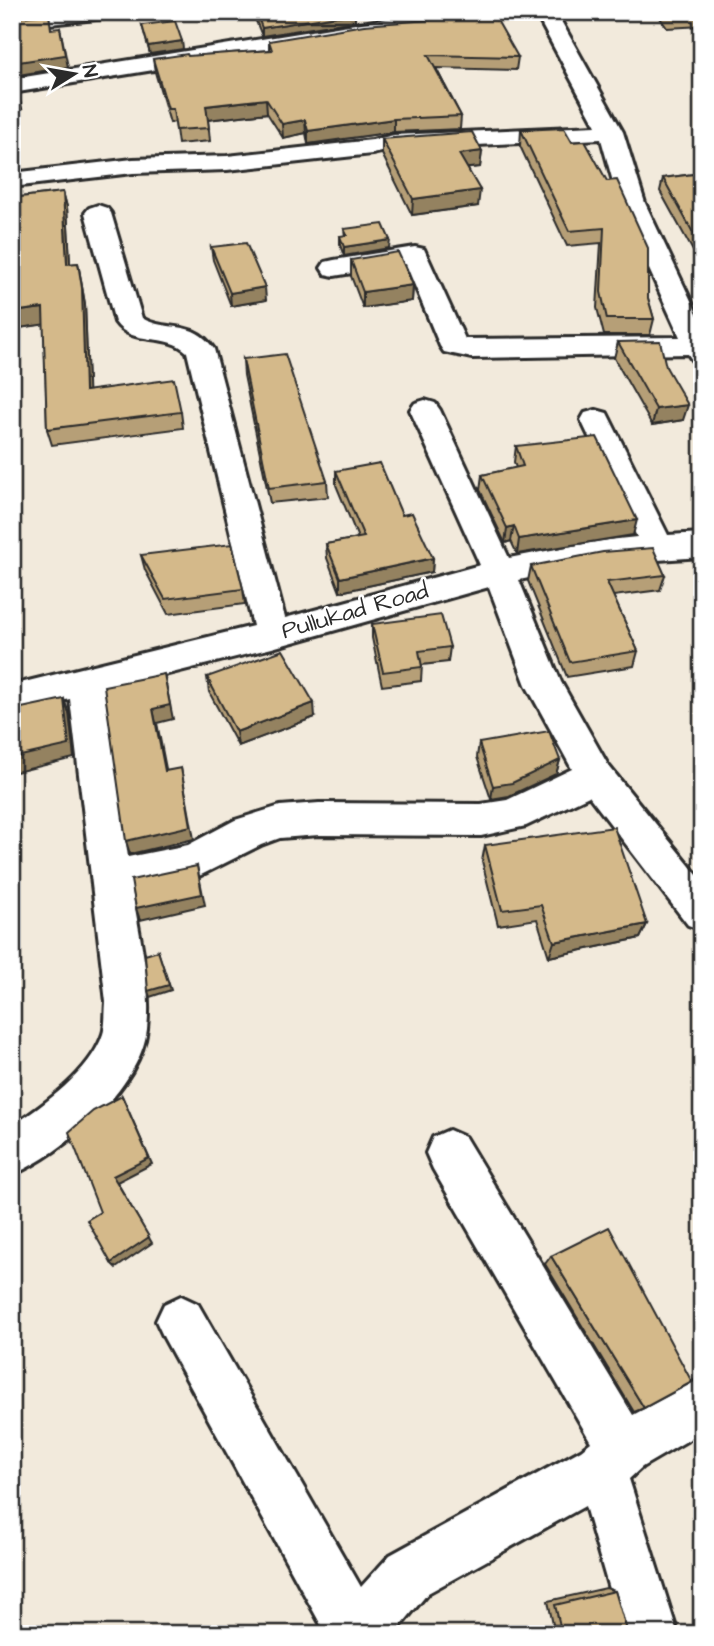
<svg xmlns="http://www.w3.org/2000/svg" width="714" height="1646" viewBox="0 0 714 1646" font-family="'Architects Daughter',sans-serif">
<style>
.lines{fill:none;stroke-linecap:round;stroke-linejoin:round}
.minor-casing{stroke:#2b2b2b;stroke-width:6}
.minor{fill:#fff;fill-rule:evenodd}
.wall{fill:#b69f77;stroke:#2b2b2b;stroke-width:2}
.shaded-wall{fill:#948261;stroke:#2b2b2b;stroke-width:2}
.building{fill:#d4b98a;stroke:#2b2b2b;stroke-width:2}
.labels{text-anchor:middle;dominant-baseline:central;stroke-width:5;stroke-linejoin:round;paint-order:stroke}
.street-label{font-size:24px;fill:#2b2b2b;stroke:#fff}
</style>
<rect width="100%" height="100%" fill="#f2eadc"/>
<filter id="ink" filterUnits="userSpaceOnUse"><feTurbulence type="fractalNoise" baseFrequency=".0143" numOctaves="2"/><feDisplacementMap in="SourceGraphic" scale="14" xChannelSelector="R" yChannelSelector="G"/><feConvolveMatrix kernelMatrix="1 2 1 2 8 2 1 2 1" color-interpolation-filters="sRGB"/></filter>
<g filter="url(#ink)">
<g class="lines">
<defs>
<g id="minor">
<polygon points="44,12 115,12 112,16 105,18 12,28 12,16"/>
<polygon points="430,12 484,12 481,16 474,18 12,93 12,79"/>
<polygon points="535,12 556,12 623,132 645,203 702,324 702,363 692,360 688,354 472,358 444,352 440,346 406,264 334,276 325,274 321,268 325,262 334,260 415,247 424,249 465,339 680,337 619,203 601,139 394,149 372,154 227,170 133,173 12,187 12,173 133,159 227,156 372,140 394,135 596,126"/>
<path d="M98 205 107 208 111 213 142 318C167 333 193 318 214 349L285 618 480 565 410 410 415 403 425 400 435 403 440 410 509 558 599 541 637 537 581 420 585 413 596 410 607 413 668 535 702 533V557L599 564 519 580 561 682 608 765 702 881V930L688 925 589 796 526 826 481 836 319 835 280 838 261 845 195 878 132 890C139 935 152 984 147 1029 140 1088 64 1153 12 1175V1126C43 1106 91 1071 103 1034 106 1025 105 1012 106 1002L70 699 12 713V685L253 626 187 352C167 332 132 347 115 322L85 213 89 208ZM489 587 526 685 572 769 507 800 481 804 319 803 280 806 235 820 188 845 128 857 104 690 272 648Z"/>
<polygon points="449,1130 465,1137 633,1415 702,1378 702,1432 642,1467 629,1479 678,1634 622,1634 585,1506 428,1593 394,1634 326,1634 164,1338 156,1321 164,1304 181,1296 198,1304 361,1587 390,1555 581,1450 591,1442 433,1169 426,1153 433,1137"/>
</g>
</defs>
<use href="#minor" class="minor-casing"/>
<use href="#minor" class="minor"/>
</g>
<g class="wall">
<polygon points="256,12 355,13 355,21 262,36 256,21"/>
<polygon points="656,12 702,12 702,26 667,28"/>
<polygon points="142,25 183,49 150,54"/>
<polygon points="269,41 518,57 516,70 436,68 461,116 460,129 394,132 308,144 306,133 283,138 267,113 208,120 210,141 178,144 175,122 170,123 155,72 153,59 269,50"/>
<polygon points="12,82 22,109 16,110 18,146 12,147"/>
<polygon points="521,130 572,142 648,298 654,319 650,335 604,335 597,308 601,243 567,246 520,146"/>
<polygon points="382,139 482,151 480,167 468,168 478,206 412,215 382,154"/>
<polygon points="702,173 702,250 693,251 660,191 663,178"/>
<polygon points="63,192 67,207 70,264 78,263 85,304 88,391 181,412 183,428 52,445 47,429 44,324 12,329 12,198"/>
<polygon points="344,229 389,248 344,256 340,245 340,236 345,236"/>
<polygon points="211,247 266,300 231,306 213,260"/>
<polygon points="351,260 413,285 412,301 363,308 351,276"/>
<polygon points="618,342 666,367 683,420 652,425 614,358"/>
<polygon points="243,359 327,481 328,497 270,503 244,375"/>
<polygon points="516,446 633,535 517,554 511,541 505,543 480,490 482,475 516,468 514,462"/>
<polygon points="336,471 402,515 433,558 432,572 340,592 327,558 326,544 358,538 336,485"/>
<polygon points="141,555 243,589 245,604 168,614 145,570"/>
<polygon points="531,566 665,575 660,590 613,596 638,651 634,666 567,677 528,581"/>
<polygon points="372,624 450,647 448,662 422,665 421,681 382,686 372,638"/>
<polygon points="207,677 315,717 238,746 209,692"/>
<polygon points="479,743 560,760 556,774 509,796 491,799 477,757"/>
<polygon points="485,845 647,924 640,938 549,957 537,919 498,925 482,861"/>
<polygon points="551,1256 644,1408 634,1412 545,1264"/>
<polygon points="606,1588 615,1591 628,1634 555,1634 548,1601"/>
</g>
<g class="shaded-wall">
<polygon points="355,13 355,21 262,36 262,28"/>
<polygon points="60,28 68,67 12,76 12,63"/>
<polygon points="182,41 183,49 150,54 148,46"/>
<polygon points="19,96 22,109 16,110 18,146 14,133 12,97"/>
<polygon points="266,99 267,113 207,120 206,106"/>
<polygon points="394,119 394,132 308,144 308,131"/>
<polygon points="305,120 306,133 283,138 282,124"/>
<polygon points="482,151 480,167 458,169 459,154"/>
<polygon points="480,190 478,206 412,215 413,199"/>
<polygon points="63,192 67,207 71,280 67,264"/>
<polygon points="390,240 389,248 344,256 344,247"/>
<polygon points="78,263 85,304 89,407 85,391"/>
<polygon points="413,285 412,301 363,308 363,292"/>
<polygon points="265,287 266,300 231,306 230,293"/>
<polygon points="43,308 47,324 12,329 12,312"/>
<polygon points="688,405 683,420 652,425 656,409"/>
<polygon points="637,520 633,535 517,554 519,539"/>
<polygon points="514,526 511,541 505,543 507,528"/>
<polygon points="433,558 432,572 340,592 340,578"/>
<polygon points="164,674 173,719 157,723 169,784 153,709"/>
<polygon points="64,699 69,713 74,758 12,773 12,758"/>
<polygon points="314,703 315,717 238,746 236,732"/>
<polygon points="560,760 556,774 509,796 491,799 493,786"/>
<polygon points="181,768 194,839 130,854 126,841"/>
<polygon points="197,866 205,905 140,920 136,908"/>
<polygon points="647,924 640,938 549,957 554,942"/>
<polygon points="158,951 171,990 150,997 148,991"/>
<polygon points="122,1096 152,1164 117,1182 152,1243 116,1268 111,1263 113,1176"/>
</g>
<g class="building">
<polygon points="256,12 354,12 355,13 262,28"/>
<polygon points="666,12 702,12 702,15 670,17"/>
<polygon points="49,14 51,29 60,28 65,55 12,63 12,18"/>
<polygon points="494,15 518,57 428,55 461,116 394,119 308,131 305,120 282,124 266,99 206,106 209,128 176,130 173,109 168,109 153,59 187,54 188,56 272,50 269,41 364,25"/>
<polygon points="175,21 182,41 148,46 142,25"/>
<polygon points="12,82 14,82 19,96 12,97 14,133 12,133"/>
<polygon points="564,128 572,142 585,141 607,181 617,180 648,248 648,298 654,319 607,319 601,292 604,228 569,231 521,130"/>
<polygon points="472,132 482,151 459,154 480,190 413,199 382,139"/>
<polygon points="702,173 702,238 696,238 663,178"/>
<polygon points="63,192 67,264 78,263 82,288 85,391 174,379 181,412 47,429 43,308 12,312 12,198"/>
<polygon points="383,224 390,240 344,247 340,236 347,235 344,229"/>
<polygon points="246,243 265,287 230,293 211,247"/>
<polygon points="398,252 413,285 363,292 351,260"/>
<polygon points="660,341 666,367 688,405 656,409 618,342"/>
<polygon points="285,354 327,481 269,488 243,359"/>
<polygon points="597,437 637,520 519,539 514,526 507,528 482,475 523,466 516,446"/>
<polygon points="380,463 402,515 412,513 433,558 340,578 326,544 364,537 336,471"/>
<polygon points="232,544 243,589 165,599 141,555"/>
<polygon points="653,548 665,575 607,582 638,651 570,662 531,566 603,552"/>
<polygon points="441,615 450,647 419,651 422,667 383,672 372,624"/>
<polygon points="283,650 314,703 236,732 207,677"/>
<polygon points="164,674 170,705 153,709 165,771 181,768 191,826 126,841 104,686"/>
<polygon points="64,699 69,745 12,758 12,710"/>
<polygon points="549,731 560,760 512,783 493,786 479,743"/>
<polygon points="614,827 647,924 554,942 541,905 502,910 485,845"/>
<polygon points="197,866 202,894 136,908 131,880"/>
<polygon points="158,951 169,985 148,991 145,955"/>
<polygon points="122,1096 149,1158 113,1176 149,1237 111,1263 87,1220 100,1212 69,1132 93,1111"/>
<polygon points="609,1227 692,1382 644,1408 551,1256"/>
<polygon points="615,1591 628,1634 562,1634 555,1605"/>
</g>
</g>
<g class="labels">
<g class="street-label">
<text transform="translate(355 611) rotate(-16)">Pullukad Road</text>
</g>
</g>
<rect width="714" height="1646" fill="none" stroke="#fff" stroke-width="42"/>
<rect x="21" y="21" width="672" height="1604" fill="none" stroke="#2b2b2b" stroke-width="2.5" filter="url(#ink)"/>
<g transform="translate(74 74) rotate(79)" stroke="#ffffff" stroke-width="5" paint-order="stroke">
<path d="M0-5L12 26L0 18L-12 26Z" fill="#2b2b2b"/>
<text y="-10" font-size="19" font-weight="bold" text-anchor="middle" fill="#2b2b2b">N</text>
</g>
</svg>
